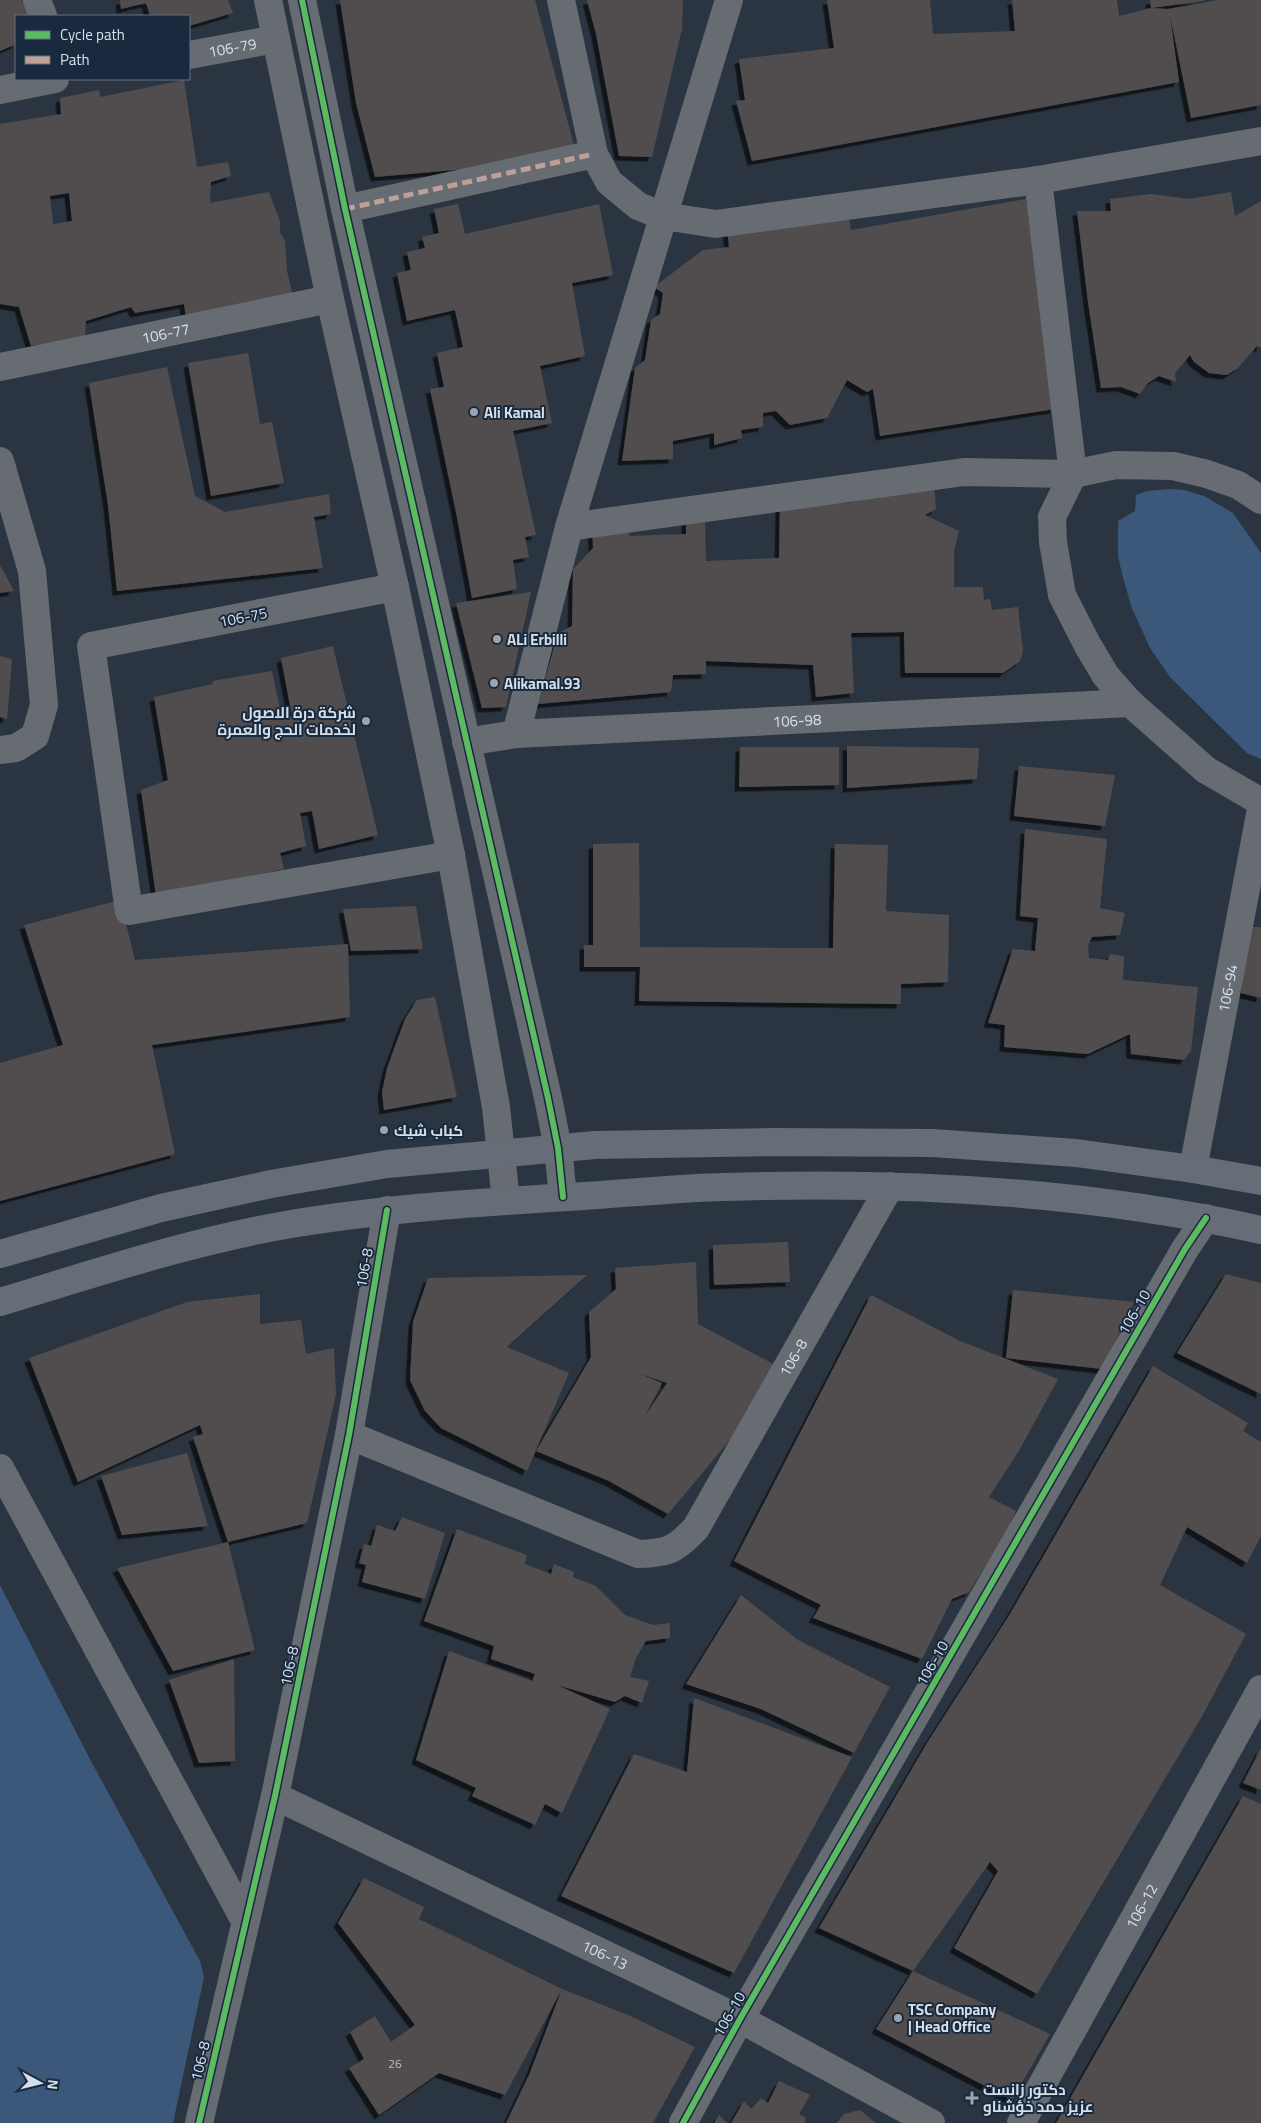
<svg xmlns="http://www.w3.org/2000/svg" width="1261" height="2123" viewBox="0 0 1261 2123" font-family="Georgia,Cairo,serif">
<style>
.green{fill:#3b587b}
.building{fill:#514d4f;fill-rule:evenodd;filter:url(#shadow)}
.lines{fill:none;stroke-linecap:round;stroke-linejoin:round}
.minor{stroke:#676c73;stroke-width:28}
.major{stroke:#666d77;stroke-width:28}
.quiet{stroke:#bda197;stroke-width:5;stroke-dasharray:10 5;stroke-linecap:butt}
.cycleway-casing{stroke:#192a3e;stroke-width:9}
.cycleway{stroke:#5cba63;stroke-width:6}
.poi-dot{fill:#99a4b0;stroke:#192a3e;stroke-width:2}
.labels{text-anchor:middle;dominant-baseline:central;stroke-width:4;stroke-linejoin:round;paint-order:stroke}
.number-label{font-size:12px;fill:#b3bac5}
.street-label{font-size:15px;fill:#d4dfec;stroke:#192a3e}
.poi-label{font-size:15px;font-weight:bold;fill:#d4dfec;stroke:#192a3e;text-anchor:start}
</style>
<defs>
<filter id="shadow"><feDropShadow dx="-4.5" dy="4.5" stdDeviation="0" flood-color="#0009"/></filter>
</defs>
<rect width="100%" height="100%" fill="#2b3541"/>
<g class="green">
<polygon points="1171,489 1184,490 1204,496 1233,513 1261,553 1261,759 1247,753 1170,677 1150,648 1131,606 1123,577 1118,557 1118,521 1135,511 1136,495 1147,491"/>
<polygon points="0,1585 92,1763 200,1961 204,1977 173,2123 0,2123"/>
</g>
<g class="building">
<polygon points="0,0 22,0 30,16 16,16 16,44 0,51"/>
<polygon points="120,0 228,0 233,13 189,26 189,16 150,16 146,3 121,9"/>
<polygon points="340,0 535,0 575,149 488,167 375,177 356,103"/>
<polygon points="587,0 683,0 682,29 652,157 619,156 596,34"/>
<polygon points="827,0 930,0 933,34 1015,31 1012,0 1117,0 1119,16 1151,8 1168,9 1219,0 1261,0 1261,105 1191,118 1170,15 1179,82 752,161 736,101 745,100 739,59 834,48"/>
<polygon points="1150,0 1204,0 1204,1 1151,8"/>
<path d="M184 80 197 167 228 162 231 176 211 182 210 203 269 192 280 221V232L285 241 287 271 293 297 186 318 184 304 135 313 131 307 86 321 85 338 31 346 19 307 0 304V124L61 114 60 98 99 90 100 97ZM69 193 72 221 53 224 50 196Z"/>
<polygon points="1231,192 1235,216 1261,201 1261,348 1257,346 1238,368 1227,375 1209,373 1194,362 1190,355 1175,373 1176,382 1159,376 1148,383 1140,394 1121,387 1101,388 1088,302 1077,211 1111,211 1110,199 1151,194 1189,199"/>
<polygon points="1026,199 1055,409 880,436 873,389 867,392 847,380 827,418 790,425 776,411 763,413 763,427 741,430 742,438 714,445 714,433 673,441 673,459 622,461 635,368 645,360 651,320 660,314 663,293 654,287 703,250 729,247 727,229 848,212 851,230"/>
<polygon points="458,204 465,234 599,204 613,275 572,283 585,356 540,366 552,423 513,431 536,535 525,537 529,557 513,560 517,589 472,598 456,512 430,389 444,387 437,353 463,347 455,310 407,321 397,273 411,270 407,252 425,248 422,237 439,233 434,209"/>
<polygon points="248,353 260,424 272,422 284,483 211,496 188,363"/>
<polygon points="167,367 195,496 225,512 329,494 331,514 314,517 323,568 117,591 108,505 89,383"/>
<polygon points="934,483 936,509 925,515 959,531 954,552 954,587 983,587 984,600 990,599 992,610 1018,607 1023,651 1020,661 1003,673 905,673 904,632 851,633 854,693 816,697 813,665 706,661 706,674 673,675 671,692 538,704 558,633 572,626 573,569 593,548 592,524 630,522 629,536 686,534 686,521 705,520 706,561 779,558 780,505 848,503"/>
<polygon points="0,565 14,591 0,593"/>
<polygon points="531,592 506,707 482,708 456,603"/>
<polygon points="333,646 378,835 319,849 312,811 300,813 306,846 280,853 284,869 156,896 141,790 168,780 154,697 213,684 212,681 272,671 282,718 292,716 281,658"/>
<polygon points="0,656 12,659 7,719 0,717"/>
<polygon points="847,746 979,748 977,779 847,788"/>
<polygon points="740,747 839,747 839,785 739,787"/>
<polygon points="1019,766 1115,775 1105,826 1014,816"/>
<polygon points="1025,829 1107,839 1100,908 1125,913 1120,935 1092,937 1088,945 1089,958 1108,960 1110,954 1124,956 1123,980 1198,987 1191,1051 1184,1060 1131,1054 1130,1034 1088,1054 1004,1047 1005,1025 988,1023 1013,949 1035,951 1038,918 1020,916"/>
<polygon points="639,843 640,947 833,948 835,844 888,845 886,911 949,915 948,982 901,984 901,1004 639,1001 640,967 584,967 584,945 593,945 593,844"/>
<polygon points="120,900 135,960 348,944 350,1017 152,1045 175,1154 0,1201 0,1063 63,1045 24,925"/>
<polygon points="416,906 423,949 351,951 343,909"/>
<polygon points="1246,927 1261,927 1261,998 1241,993"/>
<polygon points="435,997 457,1097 384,1110 382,1092 387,1068 405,1019 417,1000"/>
<polygon points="788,1242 790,1282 714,1285 713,1245"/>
<path d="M696 1262 698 1324 779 1367 729 1441 668 1514 609 1481 536 1451 591 1357 589 1312 616 1289 615 1268ZM638 1373 667 1383 645 1416 662 1383Z"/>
<polygon points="1226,1274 1261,1283 1261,1394 1177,1353"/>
<polygon points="587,1275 507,1347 569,1373 527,1471 441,1428 425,1411 410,1380 413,1322 428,1278"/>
<polygon points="1013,1290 1134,1302 1102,1369 1006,1358"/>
<polygon points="260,1294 260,1324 301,1320 306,1354 334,1348 336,1394 307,1523 228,1542 255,1650 173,1671 117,1568 228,1542 193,1437 203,1434 200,1425 78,1482 29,1358 187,1302"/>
<polygon points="871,1295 960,1341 1058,1379 1020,1449 989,1497 1016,1511 1008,1530 969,1592 952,1599 922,1659 813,1618 821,1605 734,1561"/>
<polygon points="1153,1366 1248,1423 1243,1431 1261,1442 1261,1536 1247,1563 1187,1527 1160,1585 1246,1634 1201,1718 1037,1994 954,1948 998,1871 990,1862 913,1971 1050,2034 1012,2100 876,2029 913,1971 819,1928 927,1743 1010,1614"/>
<polygon points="187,1453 208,1526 122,1535 101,1476"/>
<polygon points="402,1517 445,1533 425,1599 362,1582 366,1565 359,1563 364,1544 371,1546 377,1525 395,1531"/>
<polygon points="457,1529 527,1555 525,1564 551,1574 554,1564 574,1572 573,1577 596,1586 625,1615 653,1625 670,1623 670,1638 646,1641 636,1658 630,1677 649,1681 642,1703 625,1696 615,1702 557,1685 610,1709 562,1813 545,1804 535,1825 472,1796 476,1788 416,1760 449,1651 532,1681 535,1674 491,1659 494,1646 424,1621"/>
<polygon points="741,1595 798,1640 890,1687 854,1753 761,1709 686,1684"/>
<polygon points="234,1659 235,1761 199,1763 169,1680"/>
<polygon points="694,1698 852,1757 734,1973 561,1896 634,1754 687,1772"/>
<polygon points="1261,1748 1261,1790 1243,1783"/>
<polygon points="1243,1796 1261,1804 1261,2123 1056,2123"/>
<polygon points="364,1878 424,1907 419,1919 562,1989 505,2095 439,2073 379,2115 349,2068 364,2059 350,2032 375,2016 391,2042 415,2025 338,1923"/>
<polygon points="562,1989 628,2015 695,2047 653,2123 506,2123 529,2075"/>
<polygon points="779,2081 810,2095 799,2114 806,2118 804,2123 731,2123 744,2101 751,2109 761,2098 768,2103"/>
<polygon points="860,2110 876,2123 836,2123 844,2114"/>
<polygon points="719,2115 727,2123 714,2123"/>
</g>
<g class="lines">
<g class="minor">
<polyline points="37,0 43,16"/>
<polyline points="268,0 330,299 395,587 451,855 496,1107 506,1201"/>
<polyline points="302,0 345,209 548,1098 558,1148 563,1197"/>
<polyline points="561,0 594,154 609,182 638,206 663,216 716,224 1038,180 1261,141"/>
<path id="s1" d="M189 55 276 39"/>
<polyline points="0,90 55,79"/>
<polyline points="345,209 594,154"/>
<path id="s2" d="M0 367 330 299"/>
<polyline points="0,461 32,571 44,705 35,736 16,748 0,750"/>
<polyline points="1261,500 1238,485 1207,474 1173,466 1116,465 1073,474 1052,517 1053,542 1062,595 1087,644 1106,676 1130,703 1206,770 1261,802"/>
<polyline points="569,527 964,472 1073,474 1038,180"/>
<polyline points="395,587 91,646 129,911 451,855"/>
<polyline points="516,734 569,527 729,0"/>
<path id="s3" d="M466 742 516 734 1130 703"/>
<path id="s4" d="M1193 1169 1261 809"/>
<path id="s5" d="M349 1435 638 1554C669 1553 675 1550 696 1528L890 1186"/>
<polyline points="0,1468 245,1921"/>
<path id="s6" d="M275 1796 740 2019 931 2123"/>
<polyline points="199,2123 275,1796 349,1435 387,1210"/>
<polyline points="683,2123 740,2019 1185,1249 1206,1218"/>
<path id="s7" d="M1021 2123 1261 1689"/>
</g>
<g class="major">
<polyline points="0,1254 161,1208 271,1184 387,1164 595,1145 773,1142 932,1143 1076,1153 1193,1169 1261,1181"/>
<path d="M0 1302C96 1273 192 1241 291 1224 388 1208 486 1202 585 1196 631 1193 678 1188 725 1187 904 1181 1086 1191 1261 1230"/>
</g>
<polyline class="quiet" points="345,209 594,154"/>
<defs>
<g id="cycleway">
<polyline points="302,0 345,209 548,1098 558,1148 563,1197"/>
<polyline points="199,2123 275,1796 349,1435 387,1210"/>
<polyline points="683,2123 740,2019 1185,1249 1206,1218"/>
</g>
</defs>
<use href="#cycleway" class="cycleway-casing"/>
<use href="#cycleway" class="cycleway"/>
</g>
<g class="poi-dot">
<circle cx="474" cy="412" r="5"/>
<circle cx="497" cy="639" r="5"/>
<circle cx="494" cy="683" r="5"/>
<circle cx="366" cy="721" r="5"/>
<circle cx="384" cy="1130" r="5"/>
<circle cx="898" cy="2018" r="5"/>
<path d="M969.5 2090.5h5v5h5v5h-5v5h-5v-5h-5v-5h5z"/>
</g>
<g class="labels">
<g class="number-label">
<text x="395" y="2063">26</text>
</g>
<g class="street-label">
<text stroke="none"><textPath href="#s1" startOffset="44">106-79</textPath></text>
<text stroke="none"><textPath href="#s2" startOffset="169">106-77</textPath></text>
<text transform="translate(243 617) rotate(-11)">106-75</text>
<text stroke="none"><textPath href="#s3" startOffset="332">106-98</textPath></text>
<text stroke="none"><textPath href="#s4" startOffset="184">106-94</textPath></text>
<text transform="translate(364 1268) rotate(-80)">106-8</text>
<text transform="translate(1134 1312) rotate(-60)">106-10</text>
<text stroke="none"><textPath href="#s5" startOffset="575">106-8</textPath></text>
<text transform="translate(932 1663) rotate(-60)">106-10</text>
<text transform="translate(289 1666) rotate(-78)">106-8</text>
<text stroke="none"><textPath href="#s7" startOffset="248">106-12</textPath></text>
<text stroke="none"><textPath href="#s6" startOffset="366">106-13</textPath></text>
<text transform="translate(729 2014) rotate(-60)">106-10</text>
<text transform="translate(200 2061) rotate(-77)">106-8</text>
</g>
<g class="poi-label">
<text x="484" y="412">Ali Kamal</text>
<text x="507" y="639">ALi Erbilli</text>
<text x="504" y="683">Alikamal.93</text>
<text x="356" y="712" text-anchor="end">شركة درة الاصول<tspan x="356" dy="17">لخدمات الحج والعمرة</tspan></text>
<text x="394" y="1130">كباب شيك</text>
<text x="908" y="2009">TSC Company<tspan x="908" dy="17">| Head Office</tspan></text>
<text x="983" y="2089">دكتور زانست<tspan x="983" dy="17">عزيز حمد خؤشناو</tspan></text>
</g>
</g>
<rect x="15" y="15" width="175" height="65" fill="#192a3e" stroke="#647284"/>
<rect x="25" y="31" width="25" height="8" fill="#5cba63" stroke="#647284"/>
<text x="60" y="40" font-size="15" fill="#d4dfec">Cycle path</text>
<rect x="25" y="56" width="25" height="8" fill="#bda197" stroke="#647284"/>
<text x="60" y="65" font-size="15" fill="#d4dfec">Path</text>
<g transform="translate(40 2083) rotate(97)" stroke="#192a3e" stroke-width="4" paint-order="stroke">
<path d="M0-4L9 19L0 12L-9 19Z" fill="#d4dfec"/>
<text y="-8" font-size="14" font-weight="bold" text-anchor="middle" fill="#d4dfec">N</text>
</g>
</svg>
